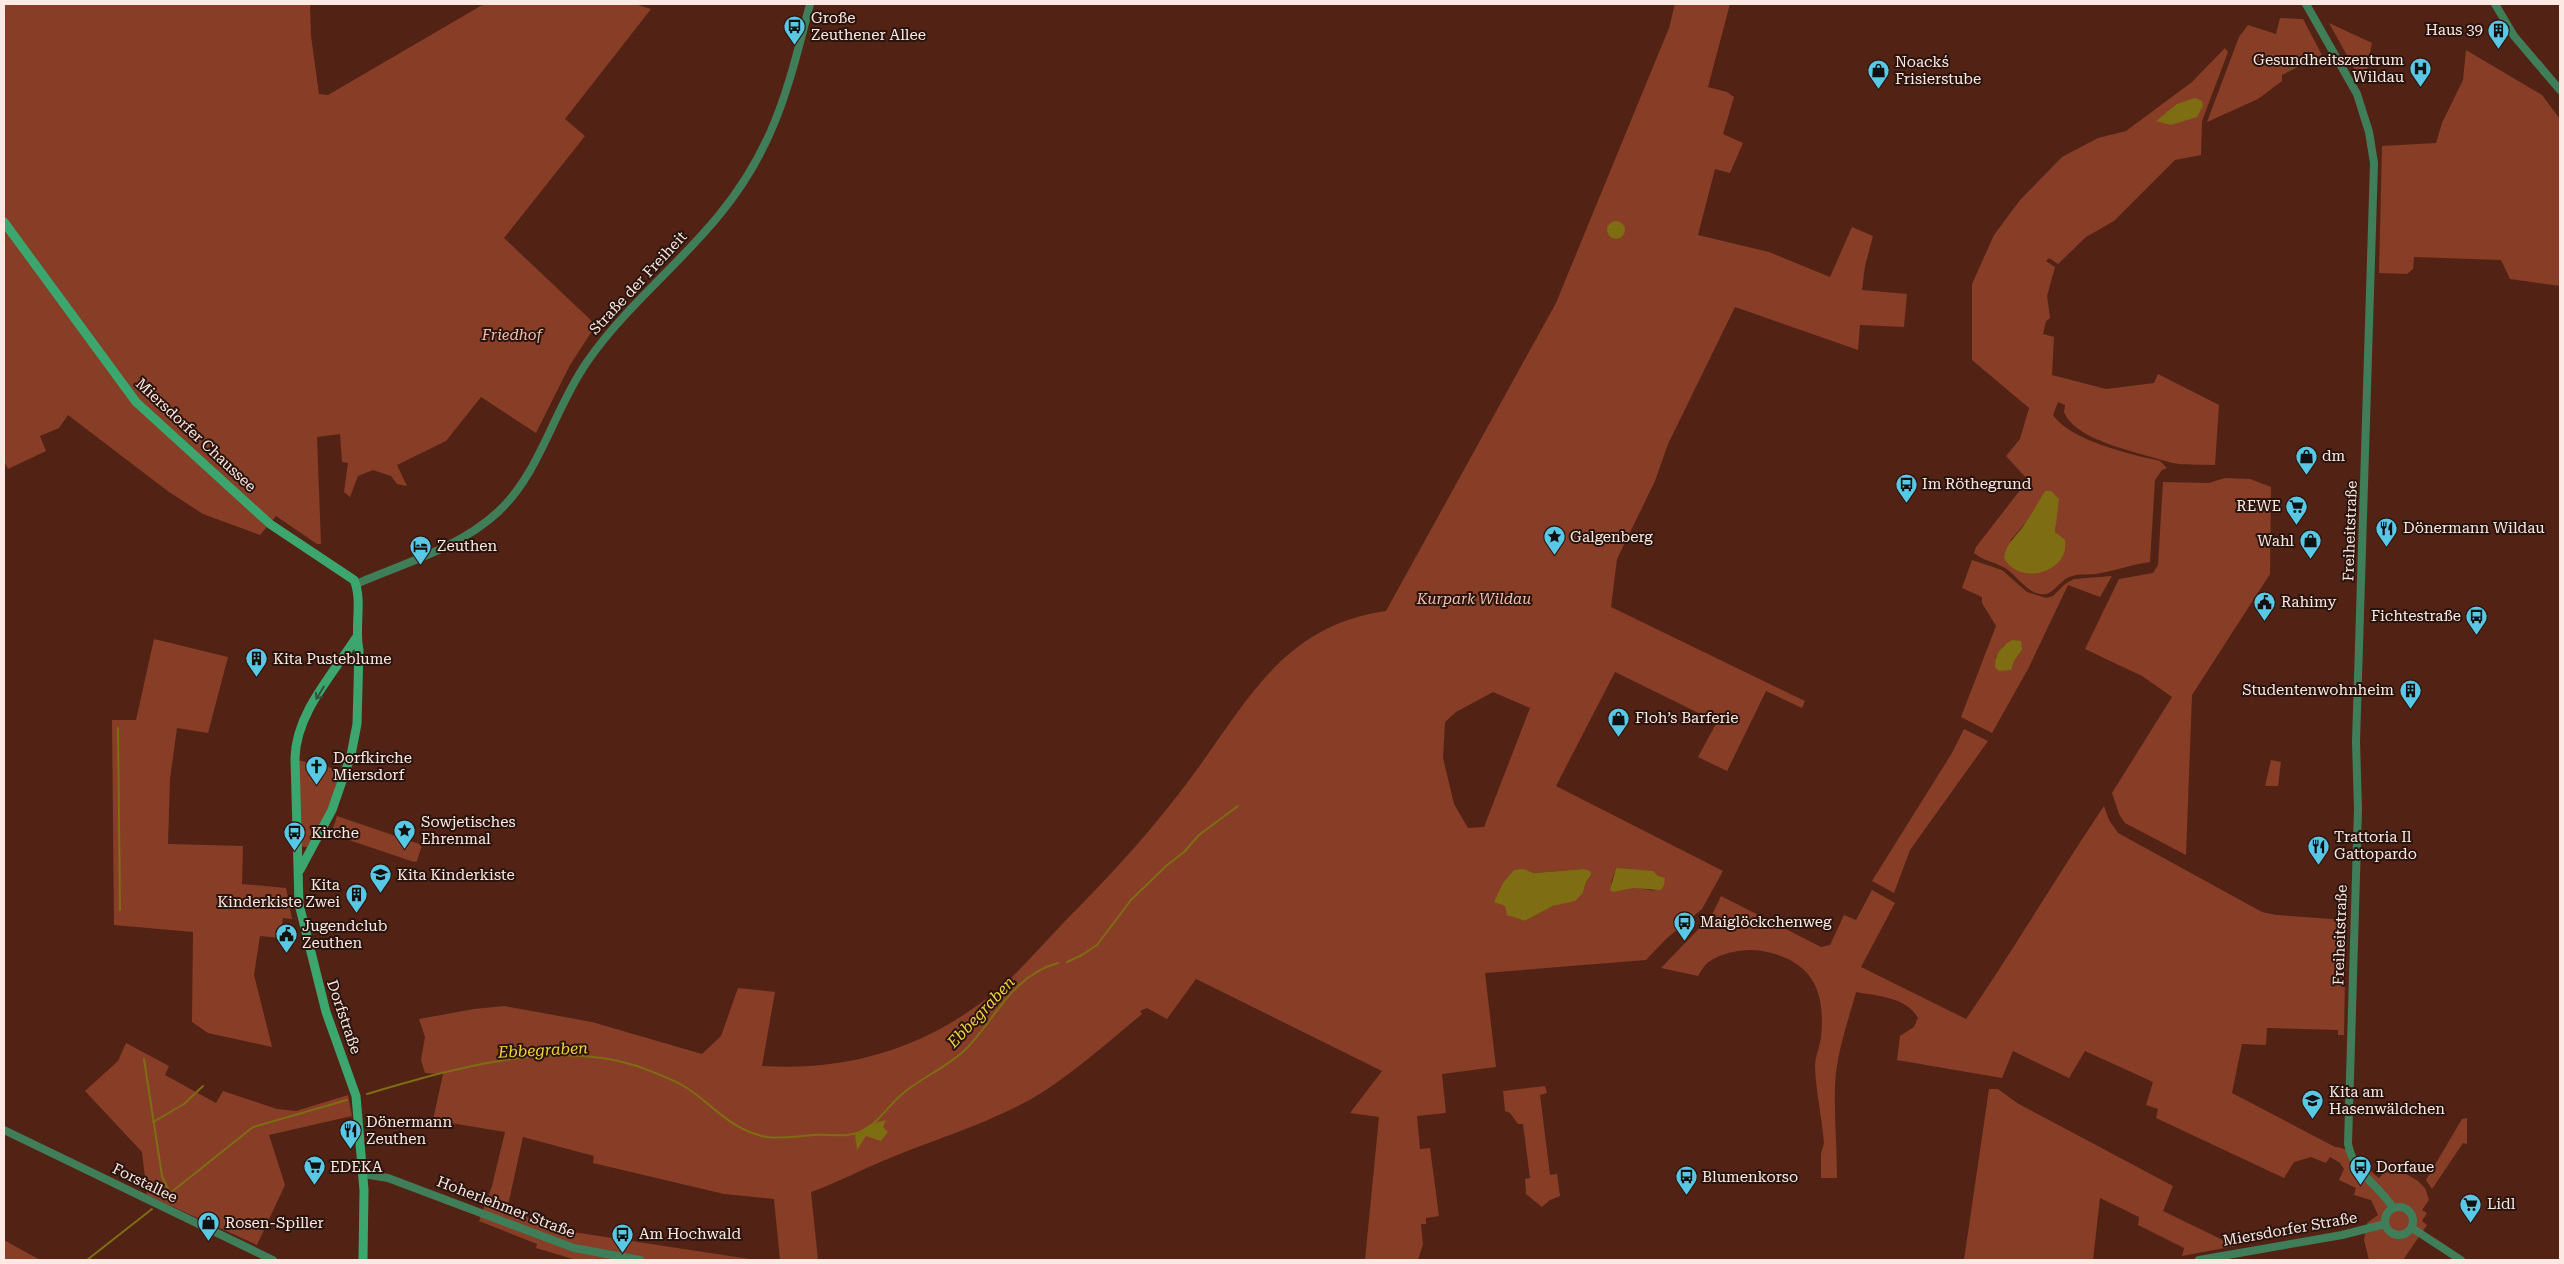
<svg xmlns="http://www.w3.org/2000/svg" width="2564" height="1264" viewBox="0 0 2564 1264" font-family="'Roboto Serif',serif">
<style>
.green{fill:#883d27;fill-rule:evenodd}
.water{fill:#7e6d12}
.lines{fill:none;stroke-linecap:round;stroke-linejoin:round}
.stream{stroke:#7e6d12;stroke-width:2}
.tertiary{stroke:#407e5a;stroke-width:8}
.secondary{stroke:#3ba76f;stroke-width:9}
.oneway{stroke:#32563a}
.labels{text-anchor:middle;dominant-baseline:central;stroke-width:4;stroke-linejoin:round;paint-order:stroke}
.poi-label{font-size:15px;fill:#fce9e3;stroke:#2a140e;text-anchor:start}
.street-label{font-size:15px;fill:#fce9e3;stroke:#2a140e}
.park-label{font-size:15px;font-style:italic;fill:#f2beae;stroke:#2a140e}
.water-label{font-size:16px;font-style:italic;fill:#f0d23d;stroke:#2a140e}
</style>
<rect width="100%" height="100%" fill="#522315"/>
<g class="green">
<polygon points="4,4 310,4 311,36 319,94 328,95 484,4 635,4 651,9 565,119 585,136 504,238 596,325 570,365 536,433 481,397 446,441 397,465 407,486 397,484 391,476 373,470 358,476 350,497 344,492 348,463 342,462 340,434 317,437 321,544 317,544 276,516 260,535 203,514 169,492 68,415 59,428 40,436 46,451 8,469 4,461"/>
<path d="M1675 4H1730L1708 87 1727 92 1734 97 1723 134 1743 143 1730 173 1715 169 1698 235 1769 252 1830 277 1852 227 1873 236 1865 266 1862 290 1907 294 1904 327 1860 325 1858 350 1735 307 1668 444 1655 481 1617 559 1611 607 1805 701 1802 708 1766 691 1727 771 1698 757 1717 722 1615 672 1556 786 1723 871 1702 909 1666 939 1646 960 1485 973 1496 1067 1442 1074 1446 1113 1417 1116 1420 1149 1430 1148 1439 1216 1426 1218V1224H1421L1423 1244 1418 1260H1365L1379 1117 1350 1113 1382 1071 1196 979 1167 1019 1147 1008 1140 1011 1142 1014C1111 1040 1080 1067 1046 1090 996 1122 939 1137 885 1160 860 1170 837 1183 811 1192L818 1260H780L774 1199 724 1194 593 1163 594 1156 523 1137 507 1210 566 1231 756 1260H591L573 1259 536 1248 537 1244 479 1221 492 1186 505 1132 433 1120 443 1074 425 1073 421 1060 425 1037 419 1019 474 1009 504 1006 592 1022 702 1054 721 1036 738 988 775 992 762 1066C857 1072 940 1043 1011 978 1030 959 1048 939 1067 919 1111 875 1153 829 1190 779 1247 703 1281 626 1386 611L1556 303 1669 28ZM1493 692 1530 708 1484 827 1468 828 1454 804 1443 758 1445 722 1456 712ZM1616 868 1655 891 1611 883ZM1524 869 1534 873 1584 869 1591 875 1586 882 1583 893 1575 900 1553 906 1525 921 1508 915 1505 906Z"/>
<polygon points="2280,18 2303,19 2322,55 2282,75 2282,81 2258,99 2207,122 2239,37 2248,25 2276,34"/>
<polygon points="2329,23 2372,43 2364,86"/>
<path d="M2225 48 2228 52 2202 121 2201 155 2175 160 2114 221 2086 237 2058 264 2049 258 2046 261 2055 267 2047 296 2050 318 2046 321 2043 334 2054 337 2052 375 2106 389 2154 383 2158 374 2219 405 2215 465C2201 464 2182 466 2169 462 2141 453 2075 441 2064 412L2065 405 2058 402 2053 415C2071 441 2130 454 2160 461L2167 468 2162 470 2155 480 2150 562C2133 564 2118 570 2101 573 2090 576 2079 572 2067 578 2060 582 2054 592 2046 594 2029 597 2017 575 2005 568 1995 562 1984 561 1974 553L1976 547 2028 480 2006 456 2020 439 2029 408 1972 360V284L1994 235 2020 200 2062 157 2098 138 2126 131 2192 82ZM2026 522 2056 523 2055 532 2010 541Z"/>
<polygon points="2466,50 2542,95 2560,119 2560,286 2510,279 2501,260 2414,257 2413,269 2407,274 2379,273 2382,146 2436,143 2442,123 2463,80"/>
<polygon points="2225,478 2250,479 2271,487 2270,574 2192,695 2186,855 2125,823 2119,814 2112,793 2172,697 2142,676 2085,649 2119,579 2153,573 2158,565 2163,482 2209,483"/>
<path d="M1972 560 2002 570 2027 592 2046 598 2053 596 2065 584 2074 579 2112 576 2100 597 2068 585 2028 669 1992 733 1961 717 1996 626 1982 603V597L1962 588ZM2004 645 2022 650 2014 661 1995 658Z"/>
<polygon points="154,639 228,657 208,733 177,728 170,779 168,844 243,846 242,884 286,888 292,919 283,918 280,938 260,936 254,975 272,1047 208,1033 192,1022 193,932 114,925 112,720 136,720"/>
<polygon points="1964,729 1988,741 1910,850 1894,893 1872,881 1952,753"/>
<polygon points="298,760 340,770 331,804 309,847 303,847 299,842"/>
<polygon points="2271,760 2281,762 2278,786 2265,786"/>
<path d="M2104 806 2109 820 2118 833 2262 912 2276 915 2346 920 2344 1035H2338V1030L2267 1028 2266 1045 2242 1044 2232 1093 2335 1147C2353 1147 2365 1168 2379 1178L2391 1165 2418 1181 2425 1188 2429 1200 2422 1210 2427 1213 2422 1221 2427 1225 2403 1260H2369L2364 1240 2367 1223 2378 1215 2371 1200 2354 1195 2356 1188 2339 1180 2344 1169 2340 1163 2330 1157 2326 1163 2311 1157 2294 1162 2284 1178 2156 1118 2158 1109 2146 1105 2153 1082 2085 1051 2069 1078 2013 1051 2002 1078 1897 1060 1900 1036 1914 1027 1918 1018C1907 997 1877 996 1856 992 1848 1022 1836 1054 1835 1086 1834 1116 1837 1147 1837 1178H1821V1154L1824 1143C1822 1118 1816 1092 1815 1067 1815 1057 1820 1046 1821 1037 1826 989 1811 960 1762 951 1746 948 1724 952 1710 961 1705 964 1701 971 1698 976L1661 968 1712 915 1721 896 1821 947 1830 945 1844 915 1856 920 1872 890 1895 903 1861 967 1966 1019C2014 949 2057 876 2104 806Z"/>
<polygon points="337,816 422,845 417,861 414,862 331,834"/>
<polygon points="126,1043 169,1066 165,1075 216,1103 223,1091 277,1109 296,1111 348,1095 352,1116 269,1135 285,1185 257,1245 147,1195 142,1152 85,1091 118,1061"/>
<polygon points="1545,1086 1547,1093 1540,1095 1550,1175 1557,1174 1560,1196 1550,1200 1542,1207 1526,1194 1525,1179 1530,1178 1523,1124 1518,1124 1510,1113 1505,1111 1503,1091"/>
<polygon points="1989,1089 1998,1089 2017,1103 2173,1186 2163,1211 2235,1246 2182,1256 2184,1248 2138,1225 2139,1217 2100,1198 2093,1260 1964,1260"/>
<polygon points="2467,1118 2467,1144 2463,1143 2432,1189 2426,1180 2462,1119"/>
<polygon points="4,1240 40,1260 4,1260"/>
</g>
<g class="water">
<polygon points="2195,98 2202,101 2203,106 2197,117 2171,125 2156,121 2177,104"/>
<circle cx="1616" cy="230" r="9"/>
<path d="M2045 491H2051L2059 499 2055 532 2065 540C2070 572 2020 587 2004 558 2006 543 2016 537 2024 525 2032 514 2038 502 2045 491Z"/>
<path d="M2012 640 2021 641 2022 650 2014 661 2011 670 1999 671 1995 667C1995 653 2001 647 2012 640Z"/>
<polygon points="1616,868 1653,871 1658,876 1665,878 1664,885 1661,890 1633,888 1613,892 1610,890"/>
<polygon points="1524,869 1534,873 1584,869 1590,871 1591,875 1586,882 1583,893 1575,901 1553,906 1525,921 1507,915 1505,906 1494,902 1503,883 1514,870"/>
<polygon points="886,1120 883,1127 888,1132 881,1141 866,1136 857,1150 855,1134 871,1124"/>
</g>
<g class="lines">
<g class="stream">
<polyline points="118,728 120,910"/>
<polyline points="1067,962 1082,955 1097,945 1131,900 1166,866 1184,852 1199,835 1238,806"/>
<polyline points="144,1059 162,1176 169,1191"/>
<path d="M367 1094C449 1070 553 1038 637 1066 653 1072 673 1079 687 1088 714 1106 732 1131 767 1137 783 1139 798 1136 814 1135 826 1134 841 1137 853 1134 874 1130 886 1108 901 1095 920 1078 946 1068 965 1050 996 1019 1011 976 1058 963"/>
<polyline points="153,1122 184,1104 203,1086"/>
<polyline points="164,1198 253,1127 347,1100"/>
<polyline points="87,1260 152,1209"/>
</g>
<g class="tertiary">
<path d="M2306 4 2357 94 2369 132 2374 163 2356 742 2358 809 2348 1144C2355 1176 2377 1182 2393 1208"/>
<polyline points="2495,4 2514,36 2560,90"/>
<path d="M356 584C404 563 460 548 499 511 541 471 554 409 587 362 625 307 678 266 720 214 775 147 789 85 810 4"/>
<polyline points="4,1130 273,1260"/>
<polyline points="363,1174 388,1178 574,1248 640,1260"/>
<circle cx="2399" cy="1221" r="14"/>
<polyline points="2412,1228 2461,1260"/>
<polyline points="2199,1260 2342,1235 2385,1224"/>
</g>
<g class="secondary">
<path d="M4 222 136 402 270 524 354 580C363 600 354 628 359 650L357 724 351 755 332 810 300 870"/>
<path d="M356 638C333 674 296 713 295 758L299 904 326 1012 356 1096 364 1190 363 1260"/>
</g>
</g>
<defs><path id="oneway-shaft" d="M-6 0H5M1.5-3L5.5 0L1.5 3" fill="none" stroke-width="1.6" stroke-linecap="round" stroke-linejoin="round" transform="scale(1.25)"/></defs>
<use class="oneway" href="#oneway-shaft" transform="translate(320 693) rotate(121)"/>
<defs>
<symbol id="bus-pin" viewBox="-11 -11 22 30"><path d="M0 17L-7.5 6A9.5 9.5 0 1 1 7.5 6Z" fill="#59c8e4" stroke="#2a140e"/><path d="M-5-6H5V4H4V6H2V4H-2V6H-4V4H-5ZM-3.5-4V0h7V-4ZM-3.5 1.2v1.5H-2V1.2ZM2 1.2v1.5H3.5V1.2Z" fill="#111"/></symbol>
<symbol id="building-pin" viewBox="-11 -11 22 30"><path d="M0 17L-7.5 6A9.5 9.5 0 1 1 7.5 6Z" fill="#59c8e4" stroke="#2a140e"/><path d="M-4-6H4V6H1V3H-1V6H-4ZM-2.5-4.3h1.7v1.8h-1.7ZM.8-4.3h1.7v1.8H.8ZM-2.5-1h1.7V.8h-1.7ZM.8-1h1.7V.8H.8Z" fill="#111"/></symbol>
<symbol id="hospital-pin" viewBox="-11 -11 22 30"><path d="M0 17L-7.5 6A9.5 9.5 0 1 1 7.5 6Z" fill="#59c8e4" stroke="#2a140e"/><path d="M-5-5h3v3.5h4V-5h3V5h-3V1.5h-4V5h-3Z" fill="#111"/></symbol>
<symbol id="shop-pin" viewBox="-11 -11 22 30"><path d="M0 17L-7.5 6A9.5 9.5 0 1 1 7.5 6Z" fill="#59c8e4" stroke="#2a140e"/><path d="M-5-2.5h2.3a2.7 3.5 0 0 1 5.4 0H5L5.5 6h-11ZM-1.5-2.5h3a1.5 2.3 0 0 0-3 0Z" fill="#111"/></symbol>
<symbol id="supermarket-pin" viewBox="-11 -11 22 30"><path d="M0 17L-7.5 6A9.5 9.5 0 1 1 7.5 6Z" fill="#59c8e4" stroke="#2a140e"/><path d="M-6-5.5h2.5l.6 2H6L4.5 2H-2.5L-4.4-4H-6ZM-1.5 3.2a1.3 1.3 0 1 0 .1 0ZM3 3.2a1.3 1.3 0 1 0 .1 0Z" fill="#111"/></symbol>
<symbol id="restaurant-pin" viewBox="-11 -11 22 30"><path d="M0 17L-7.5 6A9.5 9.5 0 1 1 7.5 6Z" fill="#59c8e4" stroke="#2a140e"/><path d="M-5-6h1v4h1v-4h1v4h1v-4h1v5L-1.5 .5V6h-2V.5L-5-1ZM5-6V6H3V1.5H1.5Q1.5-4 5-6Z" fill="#111"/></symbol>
<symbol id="sight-pin" viewBox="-11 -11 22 30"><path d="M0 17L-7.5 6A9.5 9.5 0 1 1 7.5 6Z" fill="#59c8e4" stroke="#2a140e"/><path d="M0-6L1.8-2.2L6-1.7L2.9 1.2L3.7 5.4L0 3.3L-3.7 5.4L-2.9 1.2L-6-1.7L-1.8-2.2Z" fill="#111"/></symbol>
<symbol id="hotel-pin" viewBox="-11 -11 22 30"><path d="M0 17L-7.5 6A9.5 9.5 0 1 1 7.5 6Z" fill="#59c8e4" stroke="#2a140e"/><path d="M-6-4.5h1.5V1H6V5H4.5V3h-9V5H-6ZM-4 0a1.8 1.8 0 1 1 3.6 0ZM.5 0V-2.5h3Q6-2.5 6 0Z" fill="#111"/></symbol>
<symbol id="civic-pin" viewBox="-11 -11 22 30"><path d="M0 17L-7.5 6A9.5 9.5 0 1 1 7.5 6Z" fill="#59c8e4" stroke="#2a140e"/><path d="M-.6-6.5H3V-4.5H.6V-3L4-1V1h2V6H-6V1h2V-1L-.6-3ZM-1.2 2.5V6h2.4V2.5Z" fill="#111"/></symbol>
<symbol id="church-pin" viewBox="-11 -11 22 30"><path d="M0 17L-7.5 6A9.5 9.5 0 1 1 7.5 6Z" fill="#59c8e4" stroke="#2a140e"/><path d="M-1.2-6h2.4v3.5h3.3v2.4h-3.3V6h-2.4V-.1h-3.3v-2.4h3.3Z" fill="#111"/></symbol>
<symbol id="school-pin" viewBox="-11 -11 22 30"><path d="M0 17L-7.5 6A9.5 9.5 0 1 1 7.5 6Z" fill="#59c8e4" stroke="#2a140e"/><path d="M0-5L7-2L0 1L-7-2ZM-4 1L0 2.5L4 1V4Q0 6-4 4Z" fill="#111"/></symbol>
</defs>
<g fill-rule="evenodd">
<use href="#bus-pin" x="782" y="14" width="25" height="34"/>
<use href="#building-pin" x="2486" y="18" width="25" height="34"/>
<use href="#hospital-pin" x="2408" y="56" width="25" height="34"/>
<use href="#shop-pin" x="1866" y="58" width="25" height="34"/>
<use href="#shop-pin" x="2294" y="444" width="25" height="34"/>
<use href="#bus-pin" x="1894" y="472" width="25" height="34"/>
<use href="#supermarket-pin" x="2284" y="494" width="25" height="34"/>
<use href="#restaurant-pin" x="2374" y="516" width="25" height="34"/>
<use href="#sight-pin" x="1542" y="524" width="25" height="34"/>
<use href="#shop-pin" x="2298" y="528" width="25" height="34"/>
<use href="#hotel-pin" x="408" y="534" width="25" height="34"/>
<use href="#civic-pin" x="2252" y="590" width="25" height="34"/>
<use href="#bus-pin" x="2464" y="604" width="25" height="34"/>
<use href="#building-pin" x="244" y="646" width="25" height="34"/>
<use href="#building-pin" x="2398" y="678" width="25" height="34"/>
<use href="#shop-pin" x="1606" y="706" width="25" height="34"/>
<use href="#church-pin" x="304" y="754" width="25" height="34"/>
<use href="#sight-pin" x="392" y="818" width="25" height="34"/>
<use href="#bus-pin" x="282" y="820" width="25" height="34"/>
<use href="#restaurant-pin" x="2306" y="834" width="25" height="34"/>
<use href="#school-pin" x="368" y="862" width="25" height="34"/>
<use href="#building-pin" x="344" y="882" width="25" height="34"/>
<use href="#bus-pin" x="1672" y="910" width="25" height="34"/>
<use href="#civic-pin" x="274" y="922" width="25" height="34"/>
<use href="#school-pin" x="2300" y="1088" width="25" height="34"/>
<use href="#restaurant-pin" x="338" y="1118" width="25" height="34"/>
<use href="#supermarket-pin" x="302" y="1154" width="25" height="34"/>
<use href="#bus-pin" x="2348" y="1154" width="25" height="34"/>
<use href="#bus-pin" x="1674" y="1164" width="25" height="34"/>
<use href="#supermarket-pin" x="2458" y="1192" width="25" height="34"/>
<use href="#shop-pin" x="196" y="1210" width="25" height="34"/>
<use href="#bus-pin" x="610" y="1222" width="25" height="34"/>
</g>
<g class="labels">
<g class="poi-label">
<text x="811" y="18">Große<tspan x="811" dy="17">Zeuthener Allee</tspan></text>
<text x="2483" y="30" text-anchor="end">Haus 39</text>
<text x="2404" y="60" text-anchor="end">Gesundheitszentrum<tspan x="2404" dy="17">Wildau</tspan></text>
<text x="1895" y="62">Noack´s<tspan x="1895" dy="17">Frisierstube</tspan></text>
<text x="2322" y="456">dm</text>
<text x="1922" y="484">Im Röthegrund</text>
<text x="2281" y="506" text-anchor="end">REWE</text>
<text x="2403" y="528">Dönermann Wildau</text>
<text x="1570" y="537">Galgenberg</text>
<text x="2294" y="541" text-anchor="end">Wahl</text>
<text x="437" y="546">Zeuthen</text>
<text x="2281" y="602">Rahimy</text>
<text x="2461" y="616" text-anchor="end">Fichtestraße</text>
<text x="273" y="659">Kita Pusteblume</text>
<text x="2394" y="690" text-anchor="end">Studentenwohnheim</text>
<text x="1635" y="718">Floh’s Barferie</text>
<text x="333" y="758">Dorfkirche<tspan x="333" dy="17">Miersdorf</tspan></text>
<text x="421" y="822">Sowjetisches<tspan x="421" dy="17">Ehrenmal</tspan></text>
<text x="311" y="833">Kirche</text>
<text x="2334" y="837">Trattoria Il<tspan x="2334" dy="17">Gattopardo</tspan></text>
<text x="397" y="875">Kita Kinderkiste</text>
<text x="340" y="885" text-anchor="end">Kita<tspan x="340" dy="17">Kinderkiste Zwei</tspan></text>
<text x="1700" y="922">Maiglöckchenweg</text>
<text x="302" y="926">Jugendclub<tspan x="302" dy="17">Zeuthen</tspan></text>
<text x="2329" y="1092">Kita am<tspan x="2329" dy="17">Hasenwäldchen</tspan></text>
<text x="366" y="1122">Dönermann<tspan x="366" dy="17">Zeuthen</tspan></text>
<text x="330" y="1167">EDEKA</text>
<text x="2376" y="1167">Dorfaue</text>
<text x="1702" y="1177">Blumenkorso</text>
<text x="2487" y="1204">Lidl</text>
<text x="225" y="1223">Rosen-Spiller</text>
<text x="639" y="1234">Am Hochwald</text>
</g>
<g class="street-label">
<text transform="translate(638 283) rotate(-47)">Straße der Freiheit</text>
<text transform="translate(196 435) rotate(43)">Miersdorfer Chaussee</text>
<text transform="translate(2350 531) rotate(-88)">Freiheitstraße</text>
<text transform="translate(2340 935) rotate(-88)">Freiheitstraße</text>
<text transform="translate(344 1017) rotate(71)">Dorfstraße</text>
<text transform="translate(145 1183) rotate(26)">Forstallee</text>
<text transform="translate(506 1207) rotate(21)">Hoherlehmer Straße</text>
<text transform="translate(2290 1229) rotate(-10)">Miersdorfer Straße</text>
</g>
<g class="park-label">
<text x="512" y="335">Friedhof</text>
<text x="1474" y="599">Kurpark Wildau</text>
</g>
<g class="water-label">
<text transform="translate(981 1012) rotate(-47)">Ebbegraben</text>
<text transform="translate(543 1050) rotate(-3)">Ebbegraben</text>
</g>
</g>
<rect width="2564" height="1264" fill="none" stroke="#fce9e3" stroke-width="10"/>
</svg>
